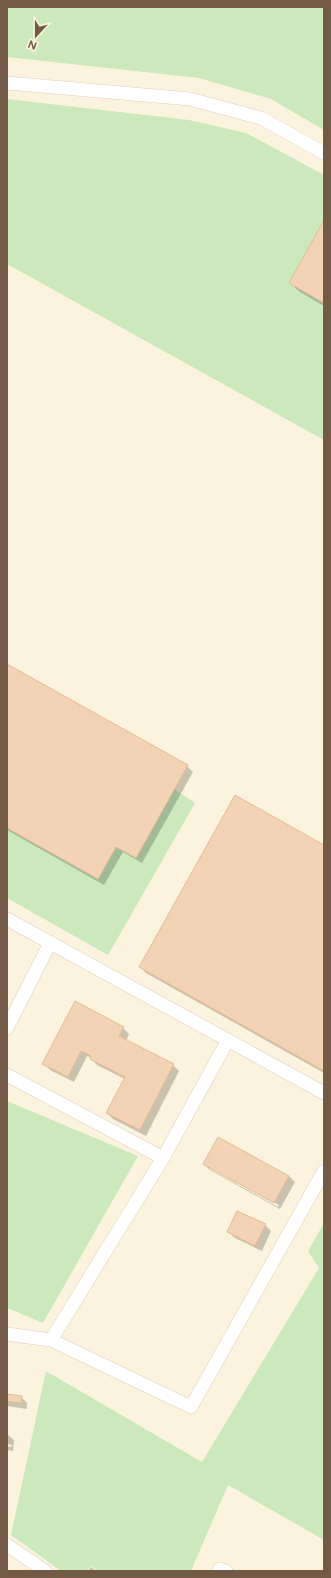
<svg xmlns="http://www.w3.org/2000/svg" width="331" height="1578" viewBox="0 0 331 1578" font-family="Figtree,sans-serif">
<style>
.green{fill:#cbe9bd}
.shadow{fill:#0003;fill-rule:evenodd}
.building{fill:#f2d3b5;stroke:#e5bb96}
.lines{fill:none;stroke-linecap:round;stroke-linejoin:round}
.lane-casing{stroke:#e0d0ba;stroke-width:14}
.lane{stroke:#fff;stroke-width:13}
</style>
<rect width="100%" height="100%" fill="#fcf3de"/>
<g class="green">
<polygon points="7,7 324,7 324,130 271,99 199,78 7,57"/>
<polygon points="7,99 189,120 246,133 324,175 324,220 289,283 324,303 324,440 7,264"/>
<polygon points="174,789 195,803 108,955 7,898 7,828 98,879 116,847"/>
<polygon points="7,1101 138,1156 43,1323 7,1308"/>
<polygon points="324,1223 324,1540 228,1485 191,1571 98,1571 91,1566 87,1571 61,1571 11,1535 46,1371 202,1462 319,1268 308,1251"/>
</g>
<g class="shadow">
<polygon points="324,222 324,306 300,292 290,283"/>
<polygon points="7,665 187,766 193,772 142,863 123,852 104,885 7,830"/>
<polygon points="324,846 324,1073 146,973 140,967"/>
<polygon points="123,1028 129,1034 126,1041 173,1065 179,1071 146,1136 113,1119 107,1113 125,1079 97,1065 91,1058 87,1056 74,1082 50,1070 44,1063"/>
<path d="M204 1164 289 1176 295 1182 280 1209 210 1170ZM210 1167 279 1205 278 1207 210 1169Z"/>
<polygon points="265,1225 271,1231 262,1251 235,1238 228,1232"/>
<polygon points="7,1395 21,1397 27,1403 27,1409 7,1406"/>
<polygon points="7,1434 14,1440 13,1451 7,1450 7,1446 11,1447 12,1445 7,1444"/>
<polygon points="91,1567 96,1571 88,1571"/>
</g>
<g class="building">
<polygon points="324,220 324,303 289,283"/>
<polygon points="7,664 188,765 136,858 116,847 98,879 7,828"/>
<polygon points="235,795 324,845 324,1071 139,967"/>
<polygon points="75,1001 124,1027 119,1036 174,1064 140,1130 106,1113 125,1077 90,1059 91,1056 81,1051 68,1077 42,1064"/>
<polygon points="218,1137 289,1176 274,1203 203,1164"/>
<polygon points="237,1211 266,1224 255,1246 227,1232"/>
<polygon points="7,1394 22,1396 21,1403 7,1401"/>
</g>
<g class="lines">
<defs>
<g id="lane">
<polyline points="7,83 190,99 261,118 324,153"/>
<polyline points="7,919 324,1093"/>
<polyline points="7,1028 50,943"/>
<polyline points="7,1075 163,1158"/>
<polyline points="7,1334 51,1340 163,1158 228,1040"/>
<polyline points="51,1340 191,1407 324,1171"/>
<polyline points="7,1545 45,1571"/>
<polyline points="219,1571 220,1569 226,1571"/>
</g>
</defs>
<use href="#lane" class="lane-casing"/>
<use href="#lane" class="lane"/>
</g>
<rect width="331" height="1578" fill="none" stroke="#725a46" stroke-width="16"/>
<g transform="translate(36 36) rotate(201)" stroke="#fff7e4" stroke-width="3" paint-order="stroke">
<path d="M0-3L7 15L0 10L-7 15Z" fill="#725a46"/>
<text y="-6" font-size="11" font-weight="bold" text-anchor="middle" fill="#725a46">N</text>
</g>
</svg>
